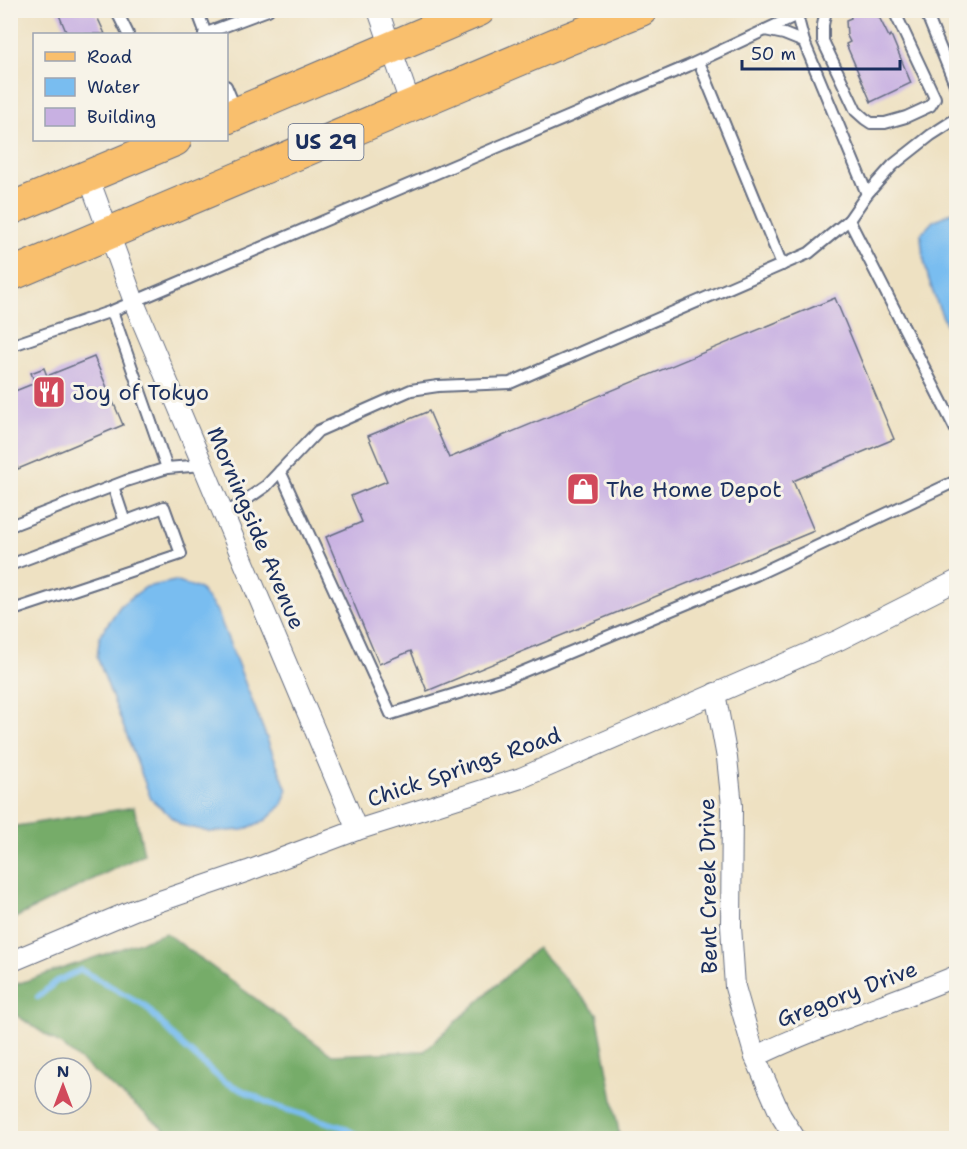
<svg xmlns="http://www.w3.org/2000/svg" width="967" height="1149" viewBox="0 0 967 1149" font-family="'Shantell Sans',sans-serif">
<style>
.forest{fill:#76ac69;stroke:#486e64;stroke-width:1.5}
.water{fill:#79bdf0;stroke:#4a76a7;stroke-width:1.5}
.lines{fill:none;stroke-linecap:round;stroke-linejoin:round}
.stream{stroke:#79bdf0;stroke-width:6}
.building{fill:#c8b0e2}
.service-casing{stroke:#656d81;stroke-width:14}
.minor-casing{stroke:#656d81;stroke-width:22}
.primary-casing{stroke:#656d81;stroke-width:34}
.service{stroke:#fff;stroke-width:10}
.minor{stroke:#fff;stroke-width:20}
.primary{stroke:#f9bf6d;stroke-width:32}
.labels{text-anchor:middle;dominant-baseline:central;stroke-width:6;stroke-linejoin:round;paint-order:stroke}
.shield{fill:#f7f3e8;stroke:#5d6a87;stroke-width:1.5}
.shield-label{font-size:21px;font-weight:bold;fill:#1b2f5e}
.poi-label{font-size:22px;fill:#1b2f5e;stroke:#f7f3e8;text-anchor:start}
.street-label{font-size:22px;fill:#1b2f5e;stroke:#f7f3e8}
</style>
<rect width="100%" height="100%" fill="#f7f3e8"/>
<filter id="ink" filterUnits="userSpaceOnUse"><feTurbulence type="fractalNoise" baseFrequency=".0167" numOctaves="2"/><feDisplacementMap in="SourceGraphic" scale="12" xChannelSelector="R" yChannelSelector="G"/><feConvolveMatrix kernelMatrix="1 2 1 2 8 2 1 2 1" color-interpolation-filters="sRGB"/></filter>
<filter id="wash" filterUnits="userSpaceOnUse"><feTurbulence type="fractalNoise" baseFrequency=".008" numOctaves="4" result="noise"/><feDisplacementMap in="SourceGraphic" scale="24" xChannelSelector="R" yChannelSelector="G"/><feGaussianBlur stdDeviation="1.35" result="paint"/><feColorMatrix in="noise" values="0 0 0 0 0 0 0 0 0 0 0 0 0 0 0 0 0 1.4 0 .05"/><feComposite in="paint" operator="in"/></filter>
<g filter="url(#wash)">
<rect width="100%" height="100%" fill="#eee1c2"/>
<g class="forest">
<polygon points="134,807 144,854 11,920 11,827"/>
<polygon points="166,933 332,1055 424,1051 537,948 597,1013 620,1138 175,1138 60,1044 10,1011 11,986"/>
</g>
<g class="water">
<path d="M952 212 956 213V345C939 311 922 272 921 234L933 221Z"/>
<polygon points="175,581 200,589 217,611 287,790 282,805 266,820 243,830 210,832 181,825 151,799 97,657 100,635 121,605 146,587"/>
</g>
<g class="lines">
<polyline class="stream" points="38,997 57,981 81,970 144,1005 183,1046 223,1081 275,1106 342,1127 362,1138"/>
</g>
<g id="blocks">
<g class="building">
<polygon points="57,10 94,10 105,34 67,34"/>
<polygon points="855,10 865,10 866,12 872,10 880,19 889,37 891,35 911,83 871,102 846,44 850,42 847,36 846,20 851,18 850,13"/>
<polygon points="835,298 894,439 793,481 814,531 427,691 411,651 379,664 326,537 362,522 351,496 387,481 368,436 429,411 449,458"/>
<polygon points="94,357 123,425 18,469 10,452 10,393 35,383 31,373 44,368 47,376"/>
</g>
</g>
</g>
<g filter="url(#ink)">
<use href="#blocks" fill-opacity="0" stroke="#656d81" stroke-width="1.5"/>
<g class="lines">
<defs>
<g id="service">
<polyline points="116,10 128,34"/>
<polyline points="197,10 206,34"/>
<polyline points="826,10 823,25 823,41 856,111 865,119 871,123 885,123 906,117 930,106 935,98 896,15 898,10"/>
<polyline points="925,10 956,87"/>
<polyline points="797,15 804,42 867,194"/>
<polyline points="765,30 784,34 804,42"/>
<polyline points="204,34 268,10"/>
<polyline points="699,62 782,265"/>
<polyline points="226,86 236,110"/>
<polyline points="849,220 956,430"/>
<polyline points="112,311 688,66 808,10"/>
<polyline points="10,346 112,311 167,468 203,465"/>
<polyline points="280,471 391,714 510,677 756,575 956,481"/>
<polyline points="113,486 125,522"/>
<polyline points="224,515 266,486 318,431 411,390 438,386 510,383 809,253 849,220 867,194 893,165 931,135 956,119"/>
<polyline points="10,526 126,481 167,468"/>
<polyline points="10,565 164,507 181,554 10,611"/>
</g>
<g id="minor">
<polyline points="378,10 411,106"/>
<polyline points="88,176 136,307 357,830"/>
<polyline points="715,693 727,758 732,806 731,926 735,987 755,1057 781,1116 795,1138"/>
<polyline points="10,962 134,910 248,871 357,830 521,778 839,640 956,581"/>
<path d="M755 1057C820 1025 890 1004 956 976"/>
</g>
<g id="primary">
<polyline points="226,118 479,10"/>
<polyline points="10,209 175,140"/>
<polyline points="10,275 568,39 641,10"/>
</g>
</defs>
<use href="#service" class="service-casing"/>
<use href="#minor" class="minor-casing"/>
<use href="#primary" class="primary-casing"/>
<use href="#service" class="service"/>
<use href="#minor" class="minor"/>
<use href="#primary" class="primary"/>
</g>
</g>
<defs>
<symbol id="restaurant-square" viewBox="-11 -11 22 22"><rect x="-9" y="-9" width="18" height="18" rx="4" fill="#d1495b" stroke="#f7f3e8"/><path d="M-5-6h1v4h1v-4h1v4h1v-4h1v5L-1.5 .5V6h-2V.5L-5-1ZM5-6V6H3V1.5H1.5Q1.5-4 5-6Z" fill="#fff"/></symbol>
<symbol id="shop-square" viewBox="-11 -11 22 22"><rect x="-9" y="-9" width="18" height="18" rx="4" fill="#d1495b" stroke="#f7f3e8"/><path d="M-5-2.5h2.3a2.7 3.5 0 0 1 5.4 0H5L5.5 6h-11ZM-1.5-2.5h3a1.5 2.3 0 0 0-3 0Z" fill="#fff"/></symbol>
</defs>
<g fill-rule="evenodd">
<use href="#restaurant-square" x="30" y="373" width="38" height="38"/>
<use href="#shop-square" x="564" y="470" width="38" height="38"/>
</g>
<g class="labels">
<rect class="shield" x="288.5" y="124" width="75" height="36" rx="4.5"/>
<g class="shield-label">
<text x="326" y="142">US 29</text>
</g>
<g class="poi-label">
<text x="72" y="392">Joy of Tokyo</text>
<text x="606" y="489">The Home Depot</text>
</g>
<g class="street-label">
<text transform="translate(256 528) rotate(67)">Morningside Avenue</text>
<text transform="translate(464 767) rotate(-19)">Chick Springs Road</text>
<text transform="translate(708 886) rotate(-91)">Bent Creek Drive</text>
<text transform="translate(847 994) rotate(-21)">Gregory Drive</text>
</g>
</g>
<rect width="967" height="1149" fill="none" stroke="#f7f3e8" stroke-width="36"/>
<rect x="33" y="33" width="195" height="108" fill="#f7f3e8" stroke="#9fa5b1" stroke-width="1.5"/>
<rect x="45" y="52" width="30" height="9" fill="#f9bf6d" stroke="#9fa5b1" stroke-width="1.5"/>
<text x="87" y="63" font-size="18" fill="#1b2f5e">Road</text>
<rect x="45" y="78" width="30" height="18" fill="#79bdf0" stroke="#9fa5b1" stroke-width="1.5"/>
<text x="87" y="93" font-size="18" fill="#1b2f5e">Water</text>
<rect x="45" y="108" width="30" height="18" fill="#c8b0e2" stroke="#9fa5b1" stroke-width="1.5"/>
<text x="87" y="123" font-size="18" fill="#1b2f5e">Building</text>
<g transform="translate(63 1086)"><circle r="28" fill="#f7f3e8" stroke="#9fa5b1" stroke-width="1.5"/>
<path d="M0-4.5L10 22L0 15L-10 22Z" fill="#d1495b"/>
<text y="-9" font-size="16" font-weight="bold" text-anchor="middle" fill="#1b2f5e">N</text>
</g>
<path d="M742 60v9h158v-9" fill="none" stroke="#1b2f5e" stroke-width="3"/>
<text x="751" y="60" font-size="18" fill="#1b2f5e" stroke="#f7f3e8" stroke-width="4.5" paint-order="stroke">50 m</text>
</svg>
